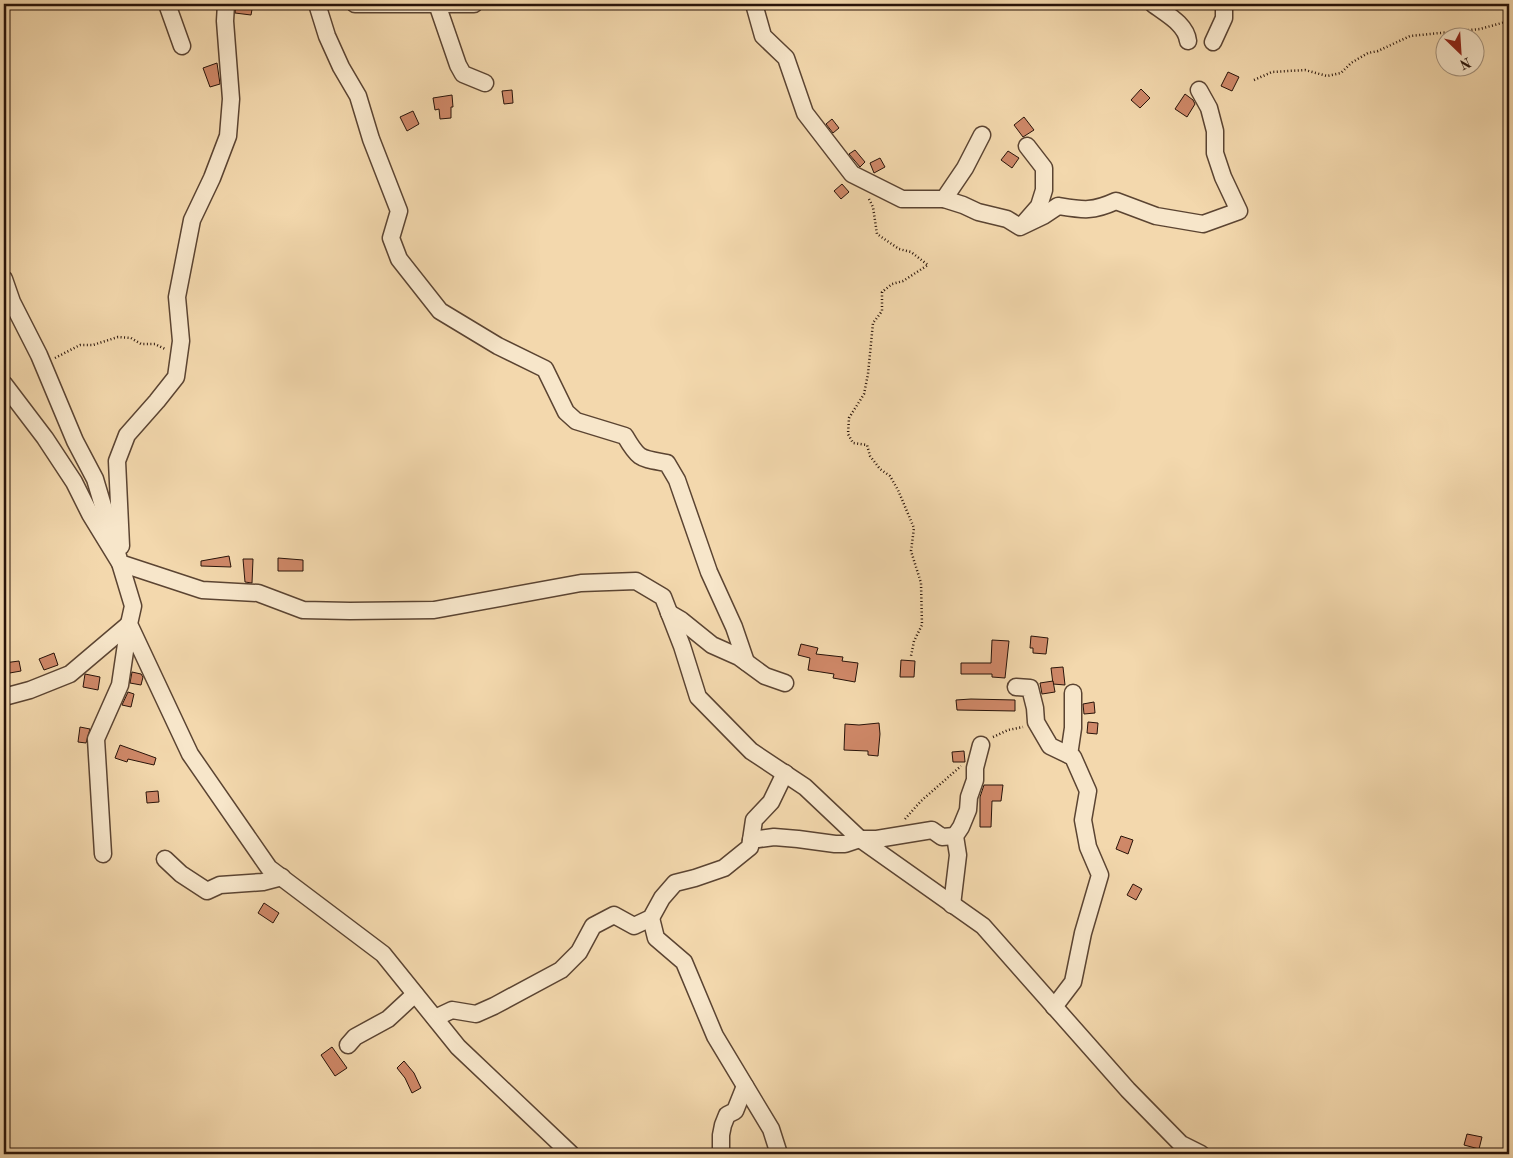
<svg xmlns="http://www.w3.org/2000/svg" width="1513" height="1158" viewBox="0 0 1513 1158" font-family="'Old Standard TT',serif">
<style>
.building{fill:#cf8868;stroke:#281309}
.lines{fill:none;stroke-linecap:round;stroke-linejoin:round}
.minor-casing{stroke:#5b4432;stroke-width:19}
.path{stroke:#281309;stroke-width:2.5;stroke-dasharray:1 2.5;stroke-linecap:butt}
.minor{stroke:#f7e6ca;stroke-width:16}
</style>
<rect width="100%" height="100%" fill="#f3d8ad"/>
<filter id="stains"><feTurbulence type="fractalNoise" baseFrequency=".004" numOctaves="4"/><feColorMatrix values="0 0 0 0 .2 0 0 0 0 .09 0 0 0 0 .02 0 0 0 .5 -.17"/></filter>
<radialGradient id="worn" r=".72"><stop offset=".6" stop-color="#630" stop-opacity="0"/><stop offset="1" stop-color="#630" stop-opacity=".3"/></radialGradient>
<g class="building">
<polygon points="236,4 253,4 251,15 235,13"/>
<polygon points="217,63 220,84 210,87 203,68"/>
<polygon points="1228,72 1239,77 1232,91 1221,86"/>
<polygon points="1141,89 1150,98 1140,108 1131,100"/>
<polygon points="512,90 513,103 504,104 502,91"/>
<polygon points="1185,94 1193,100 1195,104 1187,117 1175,109"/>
<polygon points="452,95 453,107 451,107 451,118 440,119 439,109 435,110 433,98"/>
<polygon points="413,111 419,124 407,131 400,117"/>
<polygon points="1024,117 1034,130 1023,137 1014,125"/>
<polygon points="832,119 839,128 833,133 826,124"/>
<polygon points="855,150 865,162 860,167 849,154"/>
<polygon points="1008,151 1019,158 1012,168 1001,160"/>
<polygon points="880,158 885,167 874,173 870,163"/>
<polygon points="842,184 849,192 841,199 834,191"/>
<polygon points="229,556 231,567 201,566 201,561"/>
<polygon points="278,558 303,560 303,571 278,571"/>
<polygon points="243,559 253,559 252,583 245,582"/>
<polygon points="1031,636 1048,638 1046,654 1033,653 1033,648 1030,648"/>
<polygon points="992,640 1009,641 1005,678 992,677 992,674 961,674 961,663 991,663"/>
<polygon points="801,644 818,648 816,654 843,657 842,661 858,663 855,682 833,678 834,674 808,670 810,658 798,655"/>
<polygon points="54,653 58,665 44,670 39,659"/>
<polygon points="901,660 915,661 914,677 900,677"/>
<polygon points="19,661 21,671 4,674 4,663"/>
<polygon points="1063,667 1065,685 1053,684 1051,668"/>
<polygon points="132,672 141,674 143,677 141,685 130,683"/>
<polygon points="85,674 100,677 98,690 83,687"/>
<polygon points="1053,681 1055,692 1042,694 1040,683"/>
<polygon points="128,692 134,694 131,707 122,705"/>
<polygon points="971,699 1015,700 1015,711 957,710 956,700"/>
<polygon points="1094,702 1095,713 1084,714 1083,704"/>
<polygon points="1088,722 1098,723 1097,734 1087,733"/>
<polygon points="879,723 880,734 878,756 868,755 868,751 844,750 845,724 859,725"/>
<polygon points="80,727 90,729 86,743 78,742"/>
<polygon points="120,745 156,758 154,765 128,759 127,762 115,758"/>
<polygon points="964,751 965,762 953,762 952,752"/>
<polygon points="984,785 1003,785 1001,801 992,801 991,827 980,827 980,797"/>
<polygon points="158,791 159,802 147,803 146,792"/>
<polygon points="1121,836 1133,840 1128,854 1116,849"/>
<polygon points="1133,884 1142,889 1136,900 1127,895"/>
<polygon points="264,903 279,913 273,923 258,913"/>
<polygon points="332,1047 347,1068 335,1076 321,1055"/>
<polygon points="404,1061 414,1073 421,1088 412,1093 405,1078 397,1068"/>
<polygon points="1467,1134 1482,1137 1479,1149 1464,1145"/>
</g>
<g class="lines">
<defs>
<g id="minor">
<polyline points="167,4 182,46"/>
<path d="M317 4 327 36 341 67 358 96 371 139 399 211 391 238 399 259 440 311 498 346 545 369 566 412 576 421 625 436C639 460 640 458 667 463L677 480 709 572 734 627 746 662"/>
<polyline points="355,4 474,4"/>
<polyline points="437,4 458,65 463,74 485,83"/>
<polyline points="754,4 763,36 786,58 805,113 852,174 902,199 944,199 965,168 982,135"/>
<path d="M1153 4C1166 14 1186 24 1188 41"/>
<polyline points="1213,42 1224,18 1224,4"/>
<path d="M944 199 963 205 978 212 1007 219 1020 227 1043 216 1058 206C1083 210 1092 212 1116 201L1156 216 1203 224 1239 211 1223 177 1215 153V131L1209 108 1199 90"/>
<polyline points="1025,222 1039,206 1044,190 1044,168 1027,146"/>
<polyline points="4,279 12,302 39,355 75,441 95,479 120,563 202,590 258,593 303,610 350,611 434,610 581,583 636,581 663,597 682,646 698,697 751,751 805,787 860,839 983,926 1128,1090 1181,1144 1201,1154"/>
<polyline points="4,384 45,438 74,482 90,514 120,563 133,606 129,624 190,754 269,868 383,954 458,1047 571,1154"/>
<polyline points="121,546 117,461 127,435 157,401 176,377 181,341 177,297 192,220 212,178 228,136 231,99 225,21 226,4"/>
<polyline points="669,613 681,620 712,645 739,657 765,676 785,683"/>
<polyline points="1016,687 1030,688 1035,708 1036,722 1050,746 1073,757 1088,791 1083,820 1088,847 1100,875 1083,933 1073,982 1054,1007"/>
<polyline points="4,697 30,690 70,674 129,624"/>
<polyline points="1069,755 1073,728 1073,693"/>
<polyline points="751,840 774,837 798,839 835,844 845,844 860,839 877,839 932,830 942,837 955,836"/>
<polyline points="103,854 96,739 120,685 129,624"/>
<polyline points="165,859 181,874 207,891 220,885 263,882 282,877"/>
<polyline points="952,905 958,855 955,836 961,827 968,810 969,797 975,780 975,768 981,745"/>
<polyline points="651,918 656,938 684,962 715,1036 771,1129 779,1154"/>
<polyline points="435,1018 452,1010 476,1014 494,1006 561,970 579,952 593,926 614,915 634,926 651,918 662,898 675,883 695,878 724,868 750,847 754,820 771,802 785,773"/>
<polyline points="348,1045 355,1037 388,1019 415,994"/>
<polyline points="721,1154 721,1135 723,1125 727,1115 735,1111 745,1086"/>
</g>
</defs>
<use href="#minor" class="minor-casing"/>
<g class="path">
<polyline points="1254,80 1272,72 1305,70 1327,76 1341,73 1351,63 1368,53 1378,51 1410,36 1480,29 1509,21"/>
<polyline points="869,199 873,207 877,234 899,249 911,252 928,265 903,281 892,284 882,292 882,311 873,323 868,374 864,394 849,418 848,434 853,443 867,445 870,456 880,469 890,476 898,490 914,528 911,551 921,583 922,625 914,641 911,656"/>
<polyline points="55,358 80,345 93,345 118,337 131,338 141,344 155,344 165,349"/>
<polyline points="993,737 1008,730 1023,727"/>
<polyline points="905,819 921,801 961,766"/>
</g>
<use href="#minor" class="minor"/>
</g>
<rect width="1513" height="1158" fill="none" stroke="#f3d8ad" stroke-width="20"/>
<rect x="5" y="5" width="1503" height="1148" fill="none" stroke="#281309" stroke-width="2.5"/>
<rect x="10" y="10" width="1493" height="1138" fill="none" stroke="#281309"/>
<g transform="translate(1460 52) rotate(155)"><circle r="24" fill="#f7e6ca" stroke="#a4927d"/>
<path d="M0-4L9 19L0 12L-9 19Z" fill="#8f2418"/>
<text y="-8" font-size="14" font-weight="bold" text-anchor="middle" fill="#281309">N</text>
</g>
<rect width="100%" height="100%" filter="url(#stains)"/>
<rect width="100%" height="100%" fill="url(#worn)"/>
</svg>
